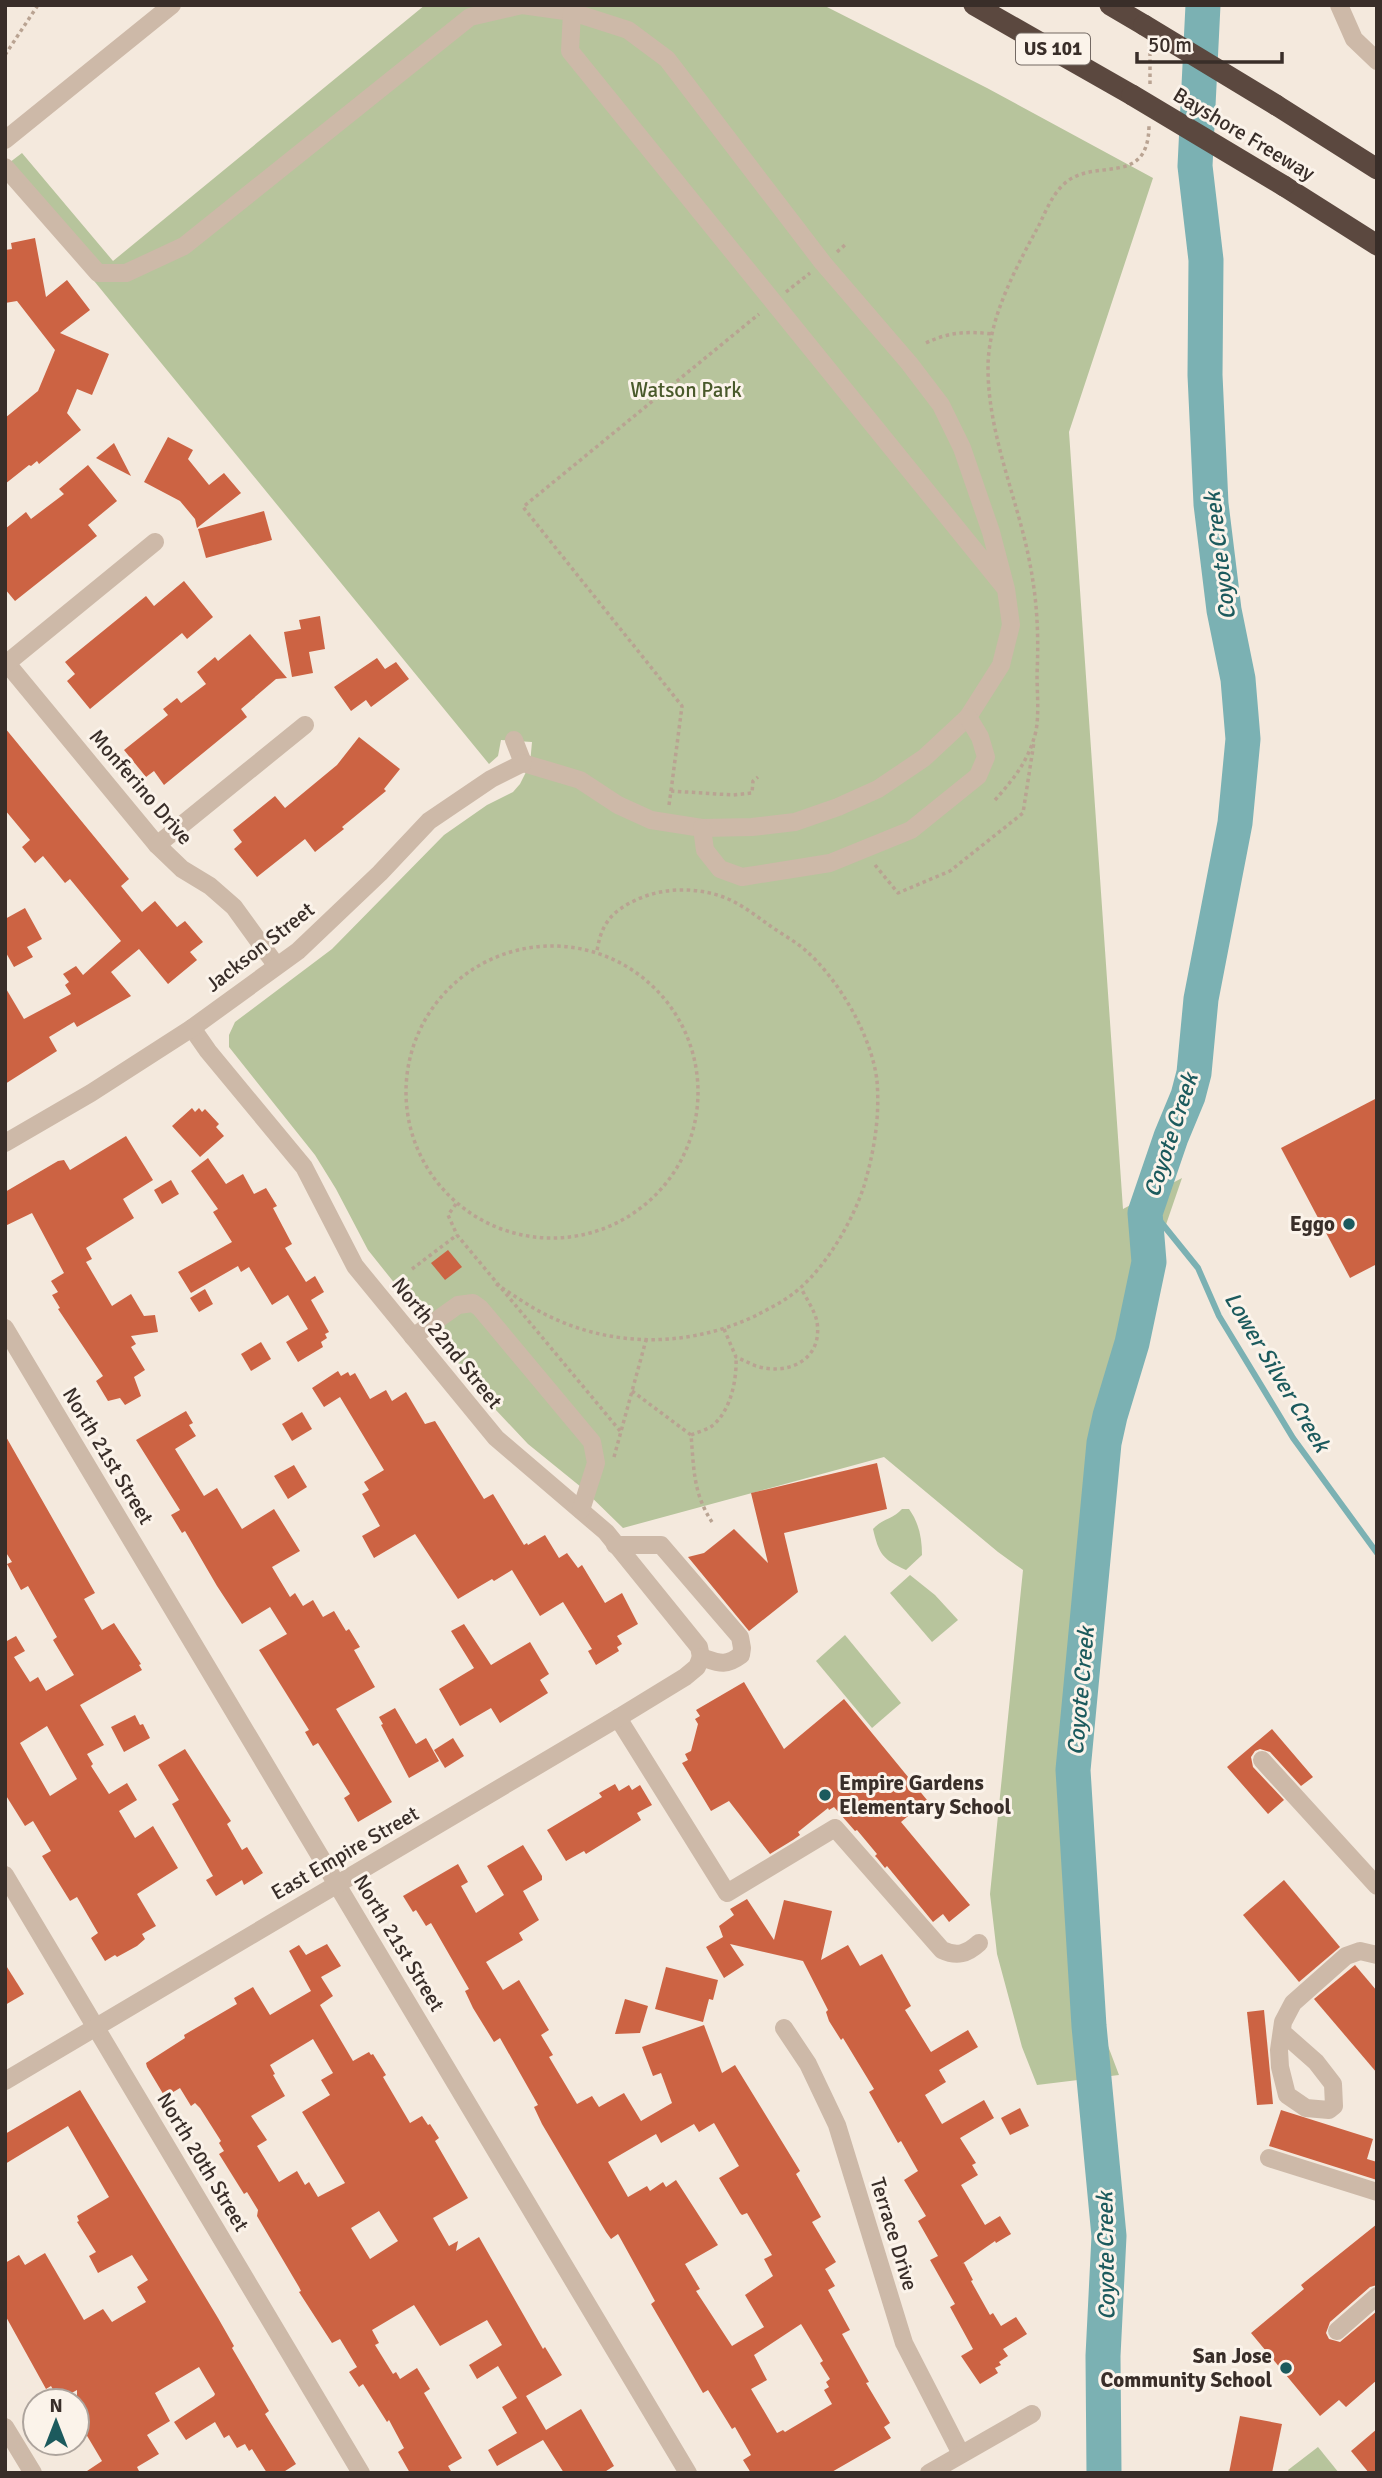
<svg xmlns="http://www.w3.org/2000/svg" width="1382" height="2478" viewBox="0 0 1382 2478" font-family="Signika,sans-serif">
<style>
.green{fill:#b7c49c}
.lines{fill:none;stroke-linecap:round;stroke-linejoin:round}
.stream{stroke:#7bb1b3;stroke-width:6}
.river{stroke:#7bb1b3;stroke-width:35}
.building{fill:#cc6343;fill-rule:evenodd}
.path{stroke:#b9a392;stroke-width:3.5;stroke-dasharray:3.5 3.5;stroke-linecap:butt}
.minor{stroke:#cdb9a8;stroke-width:18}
.highway{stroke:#5b483f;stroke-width:21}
.highway-bridge{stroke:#5b483f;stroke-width:21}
.poi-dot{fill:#1c5a5d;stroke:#fbf3ea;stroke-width:2.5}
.labels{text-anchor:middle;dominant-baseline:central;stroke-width:6;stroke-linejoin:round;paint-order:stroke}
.shield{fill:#fbf3ea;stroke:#736963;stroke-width:2}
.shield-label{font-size:19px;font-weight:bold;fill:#392e29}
.street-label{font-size:21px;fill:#392e29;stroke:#fbf3ea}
.park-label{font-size:21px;fill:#49592b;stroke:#fbf3ea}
.poi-label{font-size:21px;font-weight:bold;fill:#392e29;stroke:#fbf3ea;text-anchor:end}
.water-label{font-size:23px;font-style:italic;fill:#1c5a5d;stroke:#fbf3ea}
</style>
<rect width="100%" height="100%" fill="#f4e9dd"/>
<g class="green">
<polygon points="425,5 823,5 987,88 1153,178 1069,432 1123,1209 1182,1178 1149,1274 1098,1529 1080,1841 1088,1993 1119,2075 1037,2085 1022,2047 997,1954 990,1894 1023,1570 998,1552 884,1457 623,1528 581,1487 528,1444 495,1409 368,1250 336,1189 315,1155 229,1047 229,1035 235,1022 332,949 444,835 487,805 513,792 520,784 530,764 532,742 501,740 498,756 489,764 5,172 5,166 22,153 113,261"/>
<path d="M902 1509H909C919 1523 922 1538 922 1555L906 1570C882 1559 879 1554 873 1529 882 1519 893 1519 902 1509Z"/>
<polygon points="910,1575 935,1595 958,1620 932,1642 890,1593"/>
<polygon points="845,1635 901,1703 872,1728 816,1661"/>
<polygon points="1318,2447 1339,2473 1290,2473 1288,2470"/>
</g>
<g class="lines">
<polyline class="stream" points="1145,1213 1156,1216 1198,1268 1219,1316 1293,1438 1377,1553"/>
<polyline class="river" points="1104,2473 1103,2356 1109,2236 1089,2026 1073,1770 1104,1443 1110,1416 1132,1343 1149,1262 1145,1213 1171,1137 1188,1096 1194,1073 1201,999 1235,823 1243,739 1238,679 1224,610 1211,504 1205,375 1206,260 1195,166 1203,5"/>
</g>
<g class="building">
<polygon points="35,238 46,297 67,280 90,310 60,333 109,354 92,395 77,389 67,413 81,430 39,464 37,461 31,466 29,465 5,484 5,418 38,391 55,350 17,301 5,303 5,250 12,249 11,243"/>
<polygon points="168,437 193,450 188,459 209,485 224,473 241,493 197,528 195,519 180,501 144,482"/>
<polygon points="114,443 131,476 96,458"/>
<polygon points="88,465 117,501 88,525 97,536 15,601 5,589 5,529 26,512 31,519 64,494 59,489"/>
<polygon points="264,511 272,540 206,558 198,529"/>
<polygon points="184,581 213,617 187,639 182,633 90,709 67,681 75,674 65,662 146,596 154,606"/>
<polygon points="320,616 325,649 309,652 313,673 292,677 284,632 301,629 299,620"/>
<polygon points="250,634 287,678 276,679 241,709 247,717 164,785 154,771 146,777 124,750 168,715 163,709 177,698 181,703 206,684 197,672 215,657 218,661"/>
<polygon points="377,658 385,669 396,662 409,679 371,707 366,700 351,711 334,687"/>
<polygon points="5,728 129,879 121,886 142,912 155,901 177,927 185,921 203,942 190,952 197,960 168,984 139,949 111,972 131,996 77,1027 74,1022 49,1037 57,1051 5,1084 5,987 24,1019 71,994 65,985 69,982 63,974 76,966 83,975 121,941 70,879 65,883 43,856 35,863 22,847 30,840 5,810"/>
<polygon points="359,737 400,769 384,789 386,791 342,827 344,829 315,852 305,839 257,877 234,849 242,842 233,830 275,796 285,808 337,765"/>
<polygon points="25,908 42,939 27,947 33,957 14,967 5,951 5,919"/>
<polygon points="1377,1098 1377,1264 1350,1278 1281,1148"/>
<polygon points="192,1108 195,1112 199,1108 202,1112 205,1109 219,1124 216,1127 224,1136 200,1157 172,1126"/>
<polygon points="126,1136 153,1180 123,1199 134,1218 86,1248 92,1259 86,1262 112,1306 131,1294 144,1316 155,1315 158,1332 131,1336 136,1344 131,1347 145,1370 134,1377 141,1396 125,1405 120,1398 108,1401 96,1381 103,1376 58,1309 60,1308 52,1295 58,1292 51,1281 64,1273 32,1213 5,1226 5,1192 58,1161 64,1160 70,1170"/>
<polygon points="208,1158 226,1184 243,1174 254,1194 266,1188 277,1206 273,1208 292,1244 285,1248 306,1282 315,1276 324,1292 311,1300 329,1332 325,1334 327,1338 321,1342 323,1347 298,1362 286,1342 308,1329 288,1295 272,1305 249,1267 241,1272 238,1266 191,1293 178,1272 232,1242 213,1212 218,1209 191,1171"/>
<polygon points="171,1180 179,1194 162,1204 154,1190"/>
<polygon points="448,1250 462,1267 445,1280 431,1263"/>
<polygon points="205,1289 213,1304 199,1312 190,1298"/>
<polygon points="261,1342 271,1359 251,1371 241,1354"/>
<polygon points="338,1371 341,1376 348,1372 350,1376 355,1373 370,1399 386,1390 392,1401 406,1392 425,1424 435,1421 484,1499 493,1494 524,1545 527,1543 528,1545 545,1535 559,1558 567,1553 578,1568 582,1565 605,1603 622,1593 638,1624 617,1636 622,1644 617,1647 619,1651 596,1665 588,1651 592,1649 563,1602 540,1616 512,1570 494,1581 492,1579 458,1599 415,1534 374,1558 362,1536 380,1526 362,1494 369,1490 364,1482 384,1470 340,1397 324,1407 312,1388"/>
<polygon points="186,1411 193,1423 189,1425 196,1436 175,1449 204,1496 217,1488 242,1529 274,1509 300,1551 272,1567 290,1597 295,1593 303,1606 313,1600 323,1617 334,1611 346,1631 349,1629 360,1647 354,1650 375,1687 336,1709 392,1802 358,1822 344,1798 350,1794 318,1743 313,1746 305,1732 309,1730 259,1650 287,1634 270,1607 242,1624 217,1586 185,1531 182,1533 171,1515 180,1510 136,1440"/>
<polygon points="302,1412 312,1429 292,1441 282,1424"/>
<path d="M5 1435 95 1593 84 1599 102 1630 114 1623 141 1664 139 1665 142 1670 80 1705 104 1745 87 1754 93 1764 91 1766 109 1794 127 1783 137 1800 119 1811 135 1838 153 1826 178 1868 137 1894 156 1926 142 1934 145 1939 137 1946 117 1957 115 1955 105 1961 91 1938 98 1933 77 1897 70 1901 42 1856 51 1851 33 1821 25 1826 5 1794V1642L16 1636 25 1651 14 1657 30 1682 38 1677 46 1691 74 1675 53 1640 57 1637 28 1586 21 1590 7 1564 12 1562 5 1551ZM47 1726 77 1779 50 1796 20 1743Z"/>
<polygon points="877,1463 887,1509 784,1533 798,1592 749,1631 688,1557 704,1553 734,1529 768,1563 751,1493"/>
<polygon points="294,1465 307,1487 288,1499 274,1476"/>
<polygon points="464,1624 491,1665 530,1642 549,1674 540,1680 548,1693 500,1723 491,1708 460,1726 439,1689 474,1668 451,1631"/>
<polygon points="744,1682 784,1749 844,1699 927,1800 901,1822 970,1905 949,1922 943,1914 933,1922 887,1866 885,1868 877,1858 875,1856 877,1854 857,1830 855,1831 834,1807 829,1810 828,1808 798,1832 800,1835 793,1840 770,1854 729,1801 711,1811 682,1763 688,1760 685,1754 691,1751 698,1724 695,1719 700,1716 696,1710"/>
<polygon points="395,1708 416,1744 426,1738 439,1761 409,1778 381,1725 383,1724 379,1717"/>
<polygon points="135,1715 140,1725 143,1724 150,1738 124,1752 111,1727"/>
<polygon points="1272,1729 1313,1777 1301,1786 1270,1752 1260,1749 1255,1751 1251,1757 1253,1767 1284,1800 1268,1814 1227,1767"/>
<polygon points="453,1738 464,1756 445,1768 434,1750"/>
<polygon points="185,1749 231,1821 227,1824 242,1850 247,1847 263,1873 244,1885 242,1880 216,1896 206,1880 213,1876 172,1804 179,1800 158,1765"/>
<polygon points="615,1784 619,1791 629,1785 632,1790 640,1785 652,1805 637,1813 641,1820 586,1854 584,1851 566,1861 547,1830 602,1797 599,1793"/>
<path d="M523 1845 542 1876V1880L523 1891 539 1920 519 1933 523 1940 486 1962 503 1990 519 1980 549 2030 541 2035 553 2055 549 2057 577 2104 592 2096 599 2107 624 2093 641 2121 672 2103 661 2073 653 2076 642 2047 704 2025 722 2073 735 2065 800 2171 796 2174 821 2217 812 2222 836 2262 825 2269 835 2286 828 2290 850 2330 842 2334 869 2382 866 2383 890 2423 884 2427 891 2438 830 2473H751L743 2460 751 2455 735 2427 732 2429 708 2390 703 2393 651 2304 655 2301 618 2234 611 2239 606 2232 542 2124 534 2107 538 2105 500 2038 494 2042 473 2008 465 1991 469 1989 431 1923 426 1926 416 1910 413 1912 403 1896 458 1864 468 1882 461 1886 476 1913 504 1895 487 1866ZM714 2123 739 2166 719 2178 740 2213 742 2215 747 2213 772 2255 764 2259 773 2276 745 2295 764 2327 732 2346 696 2291 700 2289 685 2264 718 2245 676 2180 666 2187 663 2182 650 2191 647 2186 628 2197 608 2162 656 2134 661 2143 694 2124 699 2132ZM801 2324 823 2361 820 2363 830 2379 826 2382 829 2387 824 2390 832 2404 785 2432 783 2430 777 2433 751 2389 767 2380 754 2355Z"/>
<polygon points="1284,1880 1340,1947 1299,1982 1243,1915"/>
<polygon points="747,1899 774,1940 784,1900 832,1911 821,1960 848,1945 860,1966 882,1954 911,2006 905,2010 931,2052 968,2030 978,2047 939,2070 946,2082 925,2095 942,2124 984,2100 994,2118 960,2138 976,2163 972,2165 978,2175 961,2185 985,2225 1000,2216 1011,2234 996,2243 995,2241 962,2264 964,2263 973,2280 971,2281 990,2315 993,2313 1001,2326 1016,2317 1027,2334 1003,2349 1008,2356 999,2362 1001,2365 995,2368 998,2373 980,2384 961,2356 973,2349 950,2307 955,2304 930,2260 938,2256 918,2221 926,2216 904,2180 918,2171 901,2141 898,2143 869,2092 874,2089 843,2038 841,2040 829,2021 826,2012 828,2010 803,1961 730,1944 744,1965 724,1978 706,1947 723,1937 719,1926 734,1915 730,1909"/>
<path d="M327 1944 341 1966 321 1977 333 1996 320 2005 353 2061 369 2052 371 2055 373 2054 386 2075 383 2077 410 2123 422 2116 428 2125 430 2124 439 2138 435 2141 468 2198 433 2218 449 2246 458 2241 456 2251 479 2237 543 2349 545 2347 562 2375 526 2396 546 2430 581 2409 614 2466 603 2473H564L543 2440 497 2466 488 2450 517 2433 502 2407 517 2398 498 2366 477 2379 469 2365 502 2345 487 2320 440 2346 414 2305 372 2330 379 2343 375 2345 393 2374 396 2372 400 2379 417 2368 430 2389 424 2393 462 2458 448 2466 452 2473H410L398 2452 404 2448 389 2420 387 2422 363 2384 359 2387 349 2372 357 2367 340 2339 332 2343 299 2292 301 2291 299 2287 257 2216 258 2210 247 2192 244 2194 219 2154 224 2151 219 2143 221 2141 200 2108 195 2103 191 2106 180 2088 165 2097 147 2067 146 2063 185 2038 184 2035 237 2004 234 1998 253 1987 270 2015 311 1991 289 1951 299 1945 306 1955ZM313 2039 333 2073 321 2080 330 2095 302 2112 345 2183 318 2197 309 2182 305 2185 297 2171 279 2182 257 2146 267 2140 251 2116 285 2096 273 2075 275 2074 270 2065ZM379 2211 398 2241 370 2259 351 2228Z"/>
<polygon points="5,1964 24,1994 5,2005"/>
<polygon points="1355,1965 1377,1991 1377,2073 1314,1999"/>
<polygon points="666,1967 718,1980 713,2000 709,1999 703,2022 655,2009"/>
<polygon points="625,1999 648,2006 640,2033 615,2034"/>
<polygon points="1264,2010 1273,2104 1257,2105 1247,2012"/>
<polygon points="80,2090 218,2318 234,2346 232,2348 269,2411 265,2414 296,2464 282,2473 267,2473 252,2449 249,2451 245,2444 237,2448 229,2435 224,2438 215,2422 186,2440 174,2422 214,2396 215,2394 199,2367 155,2393 170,2421 147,2435 159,2454 137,2467 140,2473 84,2473 102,2461 83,2429 77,2433 77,2390 59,2400 51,2386 46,2389 5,2315 5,2263 19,2255 25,2265 45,2253 84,2320 103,2309 112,2322 146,2302 137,2287 148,2280 132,2255 98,2273 89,2256 96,2252 77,2222 79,2221 77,2216 109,2197 68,2126 5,2164 5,2134"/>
<polygon points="1020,2108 1029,2126 1010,2135 1001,2118"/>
<polygon points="1281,2110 1373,2139 1367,2159 1377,2162 1377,2180 1269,2146"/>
<polygon points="1377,2224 1377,2285 1370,2287 1330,2322 1326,2333 1329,2339 1340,2342 1377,2311 1377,2380 1346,2407 1339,2400 1320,2416 1251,2333 1304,2289 1301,2285"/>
<polygon points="1240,2416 1282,2424 1272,2473 1229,2473"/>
<polygon points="1377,2429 1377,2473 1369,2473 1351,2451"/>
</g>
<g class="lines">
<g class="path">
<polyline points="5,55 38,5"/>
<polyline points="1150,84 1150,53"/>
<polyline points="837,252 846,244"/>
<polyline points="786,292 810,273"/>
<path d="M926 343C948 332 968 331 992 334"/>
<polyline points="671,791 682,706 523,507 759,314"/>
<path d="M995 800C1011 782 1027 763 1034 738 1040 722 1037 693 1037 675 1039 631 1037 597 1028 554 1015 493 988 432 988 368 988 318 1016 268 1039 225 1046 211 1052 195 1064 184 1094 156 1148 189 1149 126"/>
<polyline points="669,805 671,791 733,795 752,793 753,781 758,777"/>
<polyline points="875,865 898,893 950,871 1023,813 1034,742"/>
<circle cx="552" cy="1092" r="146"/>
<polyline points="456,1204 448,1215 457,1235 621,1432"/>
<polyline points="412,1269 457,1235"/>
<path d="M496 1284C515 1296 534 1310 555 1319 619 1348 692 1346 755 1316 770 1308 787 1300 800 1288 827 1265 853 1220 864 1186 874 1152 880 1117 877 1081 872 1036 838 978 804 949 793 940 780 933 769 925 759 918 749 910 738 904 709 887 667 885 636 900 612 911 601 924 597 951"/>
<path d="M724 1329 736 1357C743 1360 749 1363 756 1366 788 1376 823 1360 817 1322 815 1311 806 1298 801 1288"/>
<path d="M632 1391 691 1435C694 1469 693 1493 712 1522"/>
<path d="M691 1435C698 1432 706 1430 712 1426 731 1411 737 1379 736 1357"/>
<polyline points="614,1457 646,1340"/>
</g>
<g class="minor">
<polyline points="1339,5 1354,39 1377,61"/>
<polyline points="5,140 172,5"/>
<polyline points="5,167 98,273 126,273 184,246 470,17 522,5 572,12"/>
<polyline points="5,661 157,845 182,869 210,886 234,907 276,965"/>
<polyline points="7,663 155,542"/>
<polyline points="514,740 523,763"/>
<polyline points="523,763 580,780 618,805 651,820 702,828 752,827 795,822 838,807 878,789 924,758 968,717 1001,665 1011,625 1006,589 991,532 962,448 941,405 909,363 823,263 667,59 628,30 572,12 570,51 1006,589"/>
<polyline points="702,828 705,850 720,869 742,877 830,863 911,830 978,776 986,757 980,737 968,717"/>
<polyline points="157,845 305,725"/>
<polyline points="192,1028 208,1051 304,1167 355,1266 496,1438 606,1532 699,1647 701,1657"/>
<polyline points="5,1143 91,1093 192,1028 298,951 380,873 429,821 491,779 523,763"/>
<polyline points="5,1328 688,2473"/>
<polyline points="413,1337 458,1305 473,1303 480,1308 592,1442 596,1463 581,1510"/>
<path d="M615 1545H661L740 1637 742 1648 741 1655C725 1667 719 1663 701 1657"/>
<path d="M618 1718 727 1893 835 1828 942 1950C957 1957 967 1954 979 1943"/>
<polyline points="1262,1760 1377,1886"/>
<polyline points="5,1875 361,2473"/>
<polyline points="784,2028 808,2064 837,2125 904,2343 961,2454"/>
<polyline points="1282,2032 1316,2062 1333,2084 1334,2106 1329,2110 1306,2108 1287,2095 1280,2067 1279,2050 1283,2022 1293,2003 1346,1956 1360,1951 1377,1955"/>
<polyline points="5,2081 618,1718 685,1677 697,1667 701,1657"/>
<polyline points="1269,2158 1377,2192"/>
<polyline points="1337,2331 1377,2296"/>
<polyline points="5,2427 33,2473"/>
<polyline points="929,2473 1032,2414"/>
</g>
<g class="highway">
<polyline points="974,5 1132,95"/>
<polyline points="1110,5 1144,25"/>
<polyline points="1276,105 1377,169"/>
<polyline points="1284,186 1377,245"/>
</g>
<g class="highway-bridge">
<polyline points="1144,25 1276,105"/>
<polyline points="1132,95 1284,186"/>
</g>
</g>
<g class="poi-dot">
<circle cx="1349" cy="1224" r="7"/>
<circle cx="825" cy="1795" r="7"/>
<circle cx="1286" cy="2368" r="7"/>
</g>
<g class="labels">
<rect class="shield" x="1016" y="33.5" width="74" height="31" rx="5"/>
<g class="shield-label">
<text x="1053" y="49">US 101</text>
</g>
<g class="street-label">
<text transform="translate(1244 134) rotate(31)">Bayshore Freeway</text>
<text transform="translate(141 787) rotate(49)">Monferino Drive</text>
<text transform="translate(260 947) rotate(-38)">Jackson Street</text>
<text transform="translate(447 1343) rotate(51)">North 22nd Street</text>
<text transform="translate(108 1456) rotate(59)">North 21st Street</text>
<text transform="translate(345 1853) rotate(-30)">East Empire Street</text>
<text transform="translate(399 1943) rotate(59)">North 21st Street</text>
<text transform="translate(203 2162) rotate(59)">North 20th Street</text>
<text transform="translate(894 2234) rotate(73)">Terrace Drive</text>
</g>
<g class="park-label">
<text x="686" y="390">Watson Park</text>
</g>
<g class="poi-label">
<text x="1335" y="1224">Eggo</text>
<text x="839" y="1783" text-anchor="start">Empire Gardens<tspan x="839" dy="24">Elementary School</tspan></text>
<text x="1272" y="2356">San Jose<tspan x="1272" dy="24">Community School</tspan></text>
</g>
<g class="water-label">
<text transform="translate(1220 556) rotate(-97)">Coyote Creek</text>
<text transform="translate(1171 1135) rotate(-72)">Coyote Creek</text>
<text transform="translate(1277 1372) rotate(59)">Lower Silver Creek</text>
<text transform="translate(1081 1691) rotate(-85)">Coyote Creek</text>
<text transform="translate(1106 2256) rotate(-91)">Coyote Creek</text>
</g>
</g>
<rect width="1382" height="2478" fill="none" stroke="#392e29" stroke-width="14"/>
<g transform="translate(56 2422)"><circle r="33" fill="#fbf3ea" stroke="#ada49d" stroke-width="2"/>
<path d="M0-5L12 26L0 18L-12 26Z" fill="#1c5a5d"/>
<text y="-10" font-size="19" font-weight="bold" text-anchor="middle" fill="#392e29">N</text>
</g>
<path d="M1137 52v10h145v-10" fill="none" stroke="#392e29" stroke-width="3.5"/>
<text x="1148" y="52" font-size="21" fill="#392e29" stroke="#fbf3ea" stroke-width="5" paint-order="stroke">50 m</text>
</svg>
